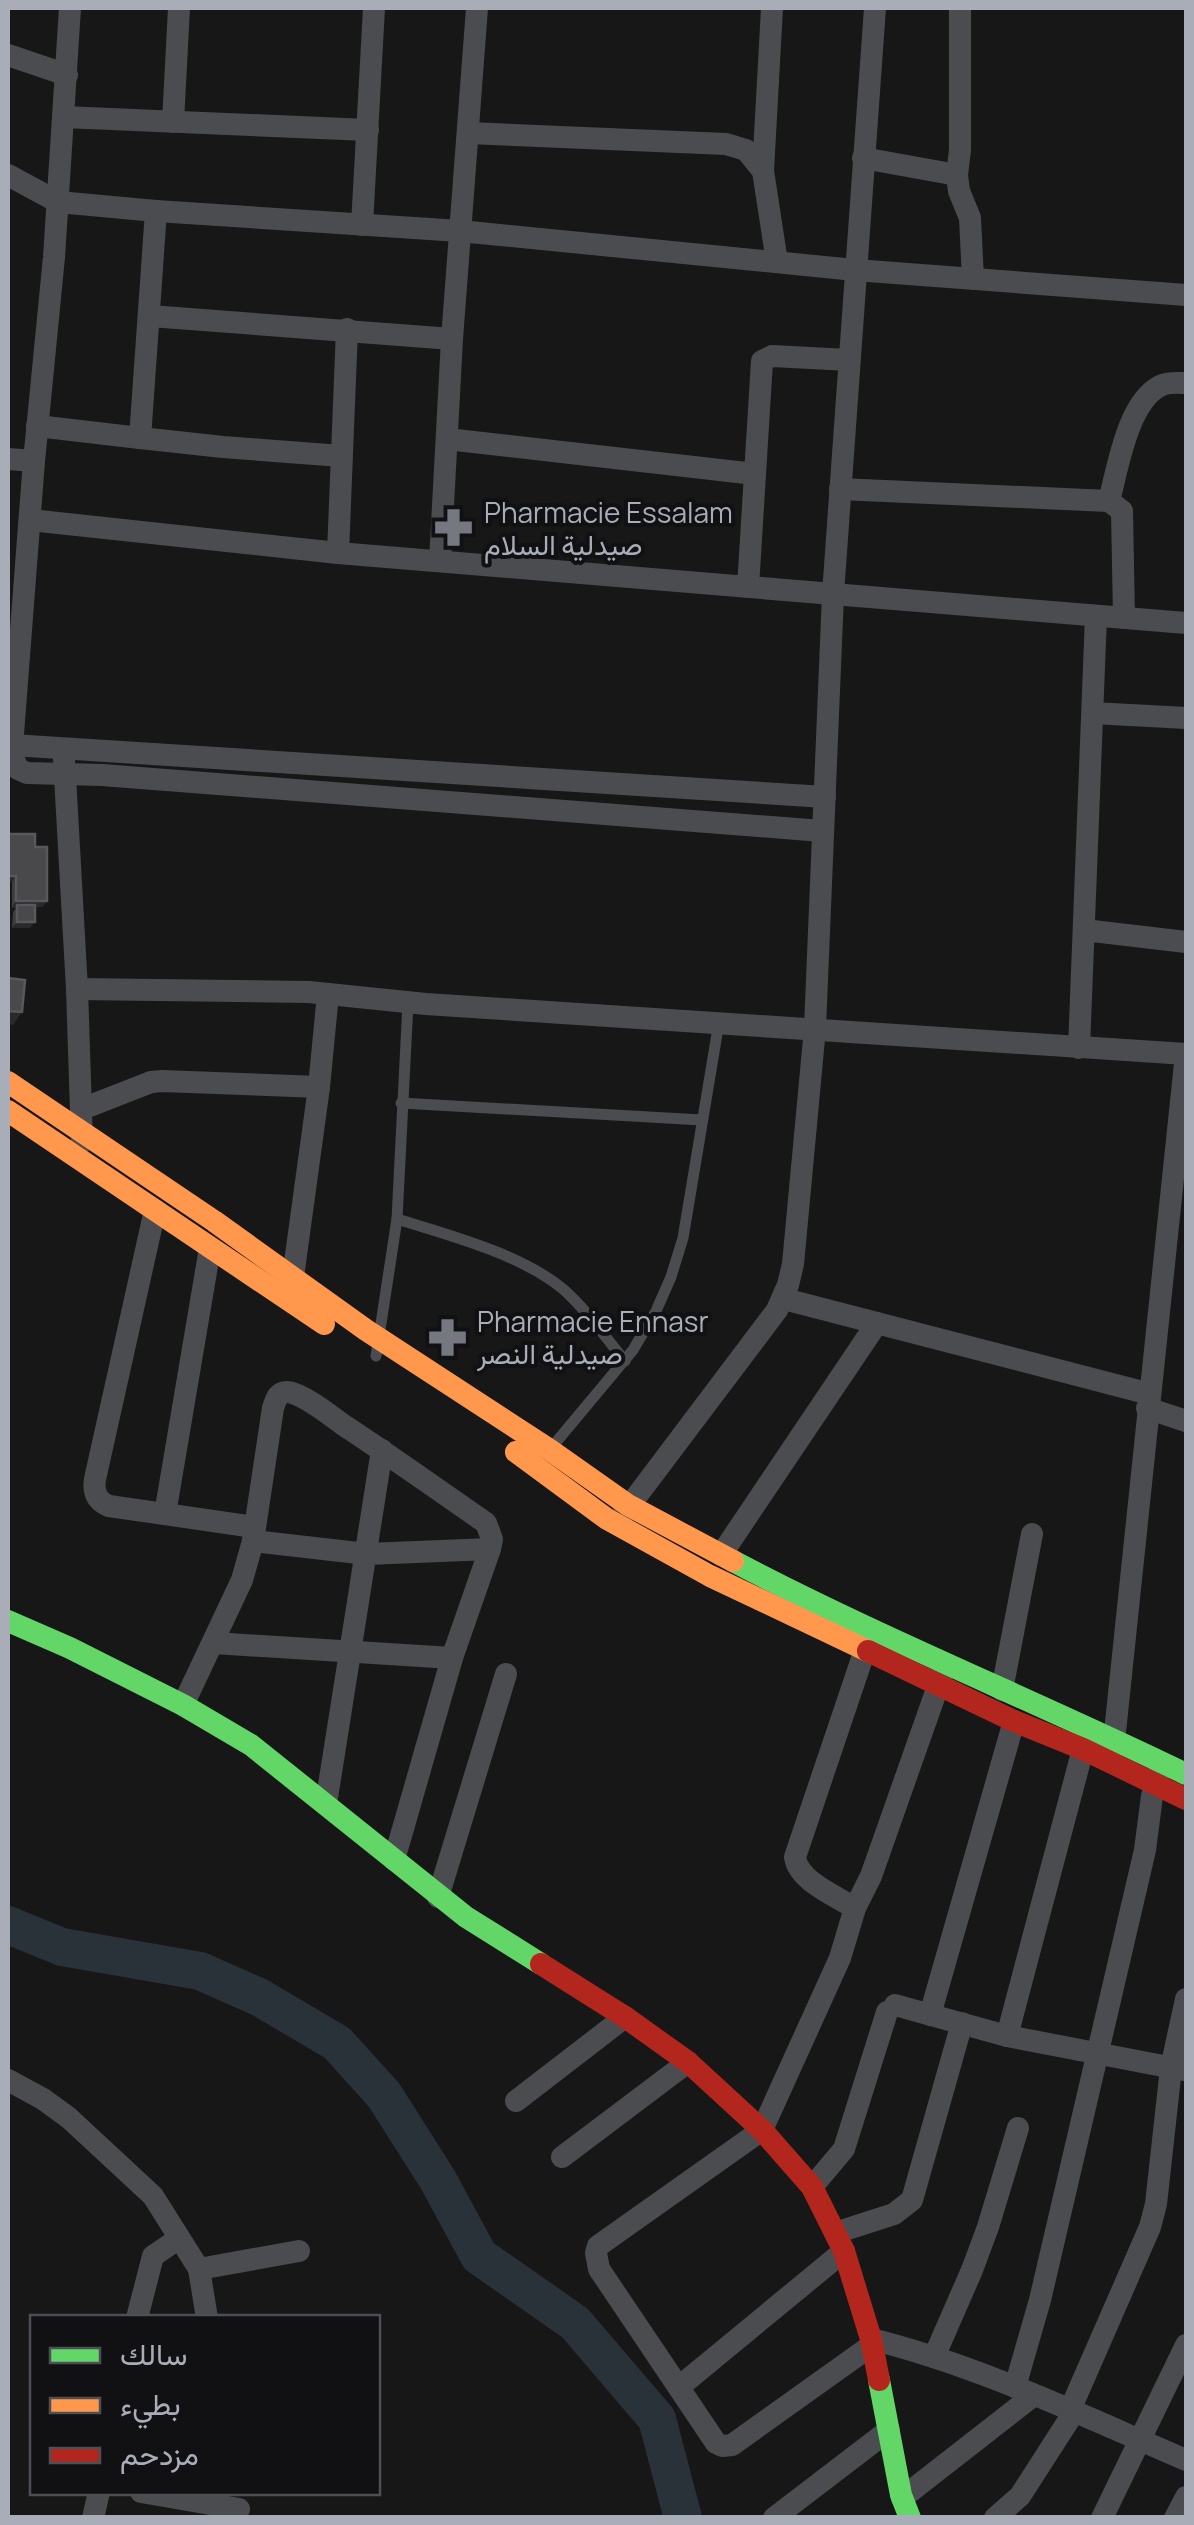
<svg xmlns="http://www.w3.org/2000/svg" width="1194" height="2525" viewBox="0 0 1194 2525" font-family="Manrope,Vazirmatn,sans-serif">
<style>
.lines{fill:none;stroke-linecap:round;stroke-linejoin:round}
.river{stroke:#2a3239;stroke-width:38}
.lane{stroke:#4b4c50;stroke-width:11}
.street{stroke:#4b4c50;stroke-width:22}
.fast{stroke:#63d668;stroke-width:22}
.slow{stroke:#ff974d;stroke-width:22}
.jam{stroke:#b3261e;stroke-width:22}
.wall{fill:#3d3d3f}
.shaded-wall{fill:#29292a}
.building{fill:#49494c;stroke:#58595d;stroke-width:2.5}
.labels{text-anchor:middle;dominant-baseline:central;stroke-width:8;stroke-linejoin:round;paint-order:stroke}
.poi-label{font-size:28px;fill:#a8adb8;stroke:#111113;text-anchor:start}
</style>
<rect width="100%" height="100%" fill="#171717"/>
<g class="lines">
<polyline class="river" points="8,1925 62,1947 200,1971 259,1997 337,2043 384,2095 438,2180 479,2256 575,2323 657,2419 683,2518"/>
<g class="lane">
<polyline points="401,1103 702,1120"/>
<path d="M397 1219C448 1235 521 1254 563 1289 586 1309 605 1337 625 1361"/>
<polyline points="376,1356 397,1219 408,1003"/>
<polyline points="552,1447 633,1350 656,1311 671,1277 683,1238 719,1022"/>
</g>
<g class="street">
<polyline points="70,8 54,257 34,461 13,734 13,757 18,769 27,773 102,775 822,831"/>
<polyline points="960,8 960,150 957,175 959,191 970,218 973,279"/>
<polyline points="8,55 67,75"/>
<polyline points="64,117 368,130"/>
<polyline points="173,122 179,8"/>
<polyline points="468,133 726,144 746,150 763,171 777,262"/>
<polyline points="863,158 957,175"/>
<polyline points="763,171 772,8"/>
<polyline points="8,175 58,202 156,211 460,231 855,270 1186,295"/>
<polyline points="362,225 374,8"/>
<polyline points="150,316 452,339"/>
<polyline points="37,426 140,438 156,211"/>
<polyline points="140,438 223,447 341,456"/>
<polyline points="447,439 755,474"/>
<polyline points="8,459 34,461"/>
<polyline points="840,489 1109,501 1122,511 1124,618"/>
<path d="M1109 501C1118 467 1128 400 1162 385 1169 382 1179 383 1186 383"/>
<polyline points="30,520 338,553 833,594 875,8"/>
<polyline points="338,553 347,329"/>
<polyline points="440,561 452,339 477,8"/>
<polyline points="748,587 762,361 772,356 849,360"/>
<polyline points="1093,713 1186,718"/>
<polyline points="12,745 825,797"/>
<polyline points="64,759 77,989 82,1142"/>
<polyline points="1084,930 1186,942"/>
<polyline points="77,989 309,992 426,1004 1186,1054"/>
<polyline points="1079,1048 1096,616"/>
<polyline points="82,1109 151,1082 162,1081 319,1087"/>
<path d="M155 1210 95 1479C93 1492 97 1501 109 1506L254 1527"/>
<polyline points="293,1277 319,1087 328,994"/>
<polyline points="784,1299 1150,1394"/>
<polyline points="1147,1408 1186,1421"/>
<polyline points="165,1514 210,1248"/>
<polyline points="621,1517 777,1310 788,1285 793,1264 815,1028 833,594 1186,623"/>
<polyline points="253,1541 367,1554 490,1549"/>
<polyline points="721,1555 877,1323"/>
<polyline points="213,1643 452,1658"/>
<polyline points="1002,1690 1032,1534"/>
<path d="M183 1705 242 1580 253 1541 273 1408C276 1400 277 1392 287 1392 302 1393 330 1415 342 1424 391 1456 438 1490 486 1523L492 1539 490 1549 452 1658 394 1860"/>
<polyline points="1113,1751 1186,1054"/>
<polyline points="326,1804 382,1450"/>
<polyline points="438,1897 506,1674"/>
<path d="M855 1908C836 1896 798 1881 795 1857L870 1635"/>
<polyline points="895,2005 1007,2036 1184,2070"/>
<polyline points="930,2015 1014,1721"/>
<polyline points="1007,2036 1083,1749"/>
<polyline points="8,2080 43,2099 69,2118 153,2196 199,2269 207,2318"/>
<polyline points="516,2101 625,2017"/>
<polyline points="562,2157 688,2062"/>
<polyline points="812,2187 844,2149 887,2012"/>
<polyline points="835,2233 894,2214 912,2200 962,2023"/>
<polyline points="199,2269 299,2251"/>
<polyline points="137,2318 153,2256 178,2239"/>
<path d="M871 2339C980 2366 1083 2416 1186 2460"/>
<polyline points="872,2345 732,2445 722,2446 716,2443 599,2269 596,2253 598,2246 762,2130 840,1958 855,1908 871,1876 943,1672"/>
<polyline points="934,2357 972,2270 988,2227 1018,2128"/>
<polyline points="679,2387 844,2251"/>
<polyline points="1015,2387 1040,2300 1145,1850 1152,1796 1159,1772"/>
<polyline points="1070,2410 1150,2227 1156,2204 1171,2068 1186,1999"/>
<polyline points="141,2492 239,2509"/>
<polyline points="902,2498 1034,2395"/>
<polyline points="93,2518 99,2492"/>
<polyline points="774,2518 889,2430"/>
<polyline points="995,2518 1020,2496 1074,2412"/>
<polyline points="1102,2518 1186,2345"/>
<polyline points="1175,2518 1186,2497"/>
</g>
<g class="fast">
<path d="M733 1561C881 1639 1036 1701 1186 1774"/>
<polyline points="8,1621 70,1648 183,1705 251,1745 466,1917 541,1964"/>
<polyline points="879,2380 901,2495 910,2518"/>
</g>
<g class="slow">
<polyline points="8,1082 214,1221 366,1330 550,1450 628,1505 733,1561"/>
<polyline points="8,1111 324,1324"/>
<polyline points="516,1452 607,1519 710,1576 868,1651"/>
</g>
<g class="jam">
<polyline points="868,1651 1014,1721 1083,1749 1186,1799"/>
<polyline points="541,1964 625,2017 688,2062 762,2130 812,2187 844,2251 871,2339 879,2380"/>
</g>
</g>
<polygon class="wall" points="8,834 35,847 47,901 42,907 35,907 30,928 12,928 13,912 16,908 12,908 12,882 8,882"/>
<g class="shaded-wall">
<polygon points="8,876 16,876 12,882 8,882"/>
<polygon points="16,901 47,901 42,907 12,908"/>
<polygon points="17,922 35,922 30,928 12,928"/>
<polygon points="8,1011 22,1012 13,1025 8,1024"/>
</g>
<g class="building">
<polygon points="8,834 35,834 35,847 47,847 47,901 16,901 16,876 8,876"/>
<rect x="17" y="905" width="18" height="17"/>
<polygon points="8,978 25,980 22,1012 8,1011"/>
</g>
<defs>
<symbol id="pharmacy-bare" viewBox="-9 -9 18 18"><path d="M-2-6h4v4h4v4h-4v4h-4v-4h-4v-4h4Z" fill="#757880" stroke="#111113" stroke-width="2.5" paint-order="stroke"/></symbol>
</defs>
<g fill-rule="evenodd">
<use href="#pharmacy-bare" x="426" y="500" width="55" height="55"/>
<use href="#pharmacy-bare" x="420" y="1310" width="55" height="55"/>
</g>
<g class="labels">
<g class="poi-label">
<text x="484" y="512">Pharmacie Essalam<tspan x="484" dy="32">صيدلية السلام</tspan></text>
<text x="477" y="1321">Pharmacie Ennasr<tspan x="477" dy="32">صيدلية النصر</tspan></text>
</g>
</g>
<rect width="1194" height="2525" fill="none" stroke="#a8adb8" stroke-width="20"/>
<rect x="30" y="2315" width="350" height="180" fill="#111113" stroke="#4d4f55" stroke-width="2.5"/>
<rect x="50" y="2348" width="50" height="15" fill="#63d668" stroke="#4d4f55" stroke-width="2.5"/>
<text x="120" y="2365" font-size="30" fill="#a8adb8">سالك</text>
<rect x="50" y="2398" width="50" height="15" fill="#ff974d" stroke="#4d4f55" stroke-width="2.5"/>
<text x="120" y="2415" font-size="30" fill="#a8adb8">بطيء</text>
<rect x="50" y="2448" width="50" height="15" fill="#b3261e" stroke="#4d4f55" stroke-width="2.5"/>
<text x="120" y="2465" font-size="30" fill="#a8adb8">مزدحم</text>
</svg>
